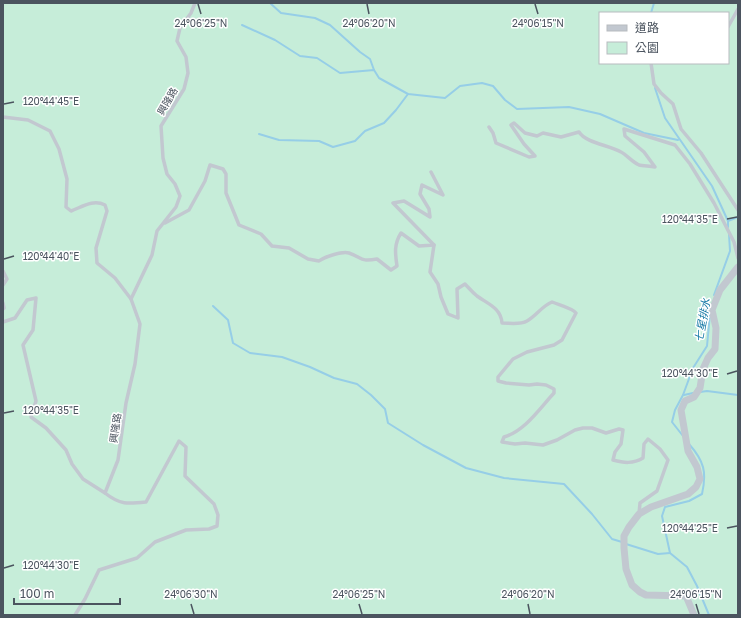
<svg xmlns="http://www.w3.org/2000/svg" width="741" height="618" viewBox="0 0 741 618" font-family="'Golos Text','Noto Sans TC',sans-serif">
<style>
.green{fill:#c6edd9;fill-rule:evenodd}
.lines{fill:none;stroke-linecap:round;stroke-linejoin:round}
.stream{stroke:#96cee7;stroke-width:2}
.lane{stroke:#c2c8d0;stroke-width:3.5}
.street{stroke:#c2c8d0;stroke-width:7}
.ticks{fill:none;stroke:#4b545f;stroke-width:1.5}
.labels{text-anchor:middle;dominant-baseline:central;stroke-width:3;stroke-linejoin:round;paint-order:stroke}
.street-label{font-size:10px;fill:#4b545f;stroke:#fff}
.water-label{font-size:11px;font-style:italic;fill:#177aa6;stroke:#fff}
.ticks-label{font-size:10px;text-anchor:middle;fill:#4b545f;stroke:#fff;stroke-width:3;stroke-linejoin:round;paint-order:stroke}
</style>
<rect width="100%" height="100%" fill="#f4f3f3"/>
<path class="green" d="M3 3H738V615H3ZM600 13H728V63H600Z"/>
<g class="lines">
<g class="stream">
<polyline points="270,3 281,13 315,18 330,25 360,52 370,59 374,70"/>
<polyline points="651,13 654,3"/>
<polyline points="242,25 275,40 300,56 317,58 340,73 374,70 379,78 408,94 445,98 460,86 482,83 493,86 505,100 517,109 569,107 600,114 644,133 678,140"/>
<polyline points="655,88 665,118 712,186 728,221 728,227"/>
<polyline points="259,134 279,140 319,141 333,147 355,141 365,131 384,123 396,110 408,94"/>
<polyline points="728,221 738,217"/>
<polyline points="714,295 730,251 729,234"/>
<polyline points="213,306 228,320 233,343 250,353 282,357 310,367 334,378 357,384 371,395 385,409 388,423 423,445 466,468 504,478 564,484 592,514 612,539 622,542"/>
<polyline points="700,392 707,391 738,395"/>
<polyline points="684,395 693,393"/>
<polyline points="683,436 672,422 675,410 683,395 693,368 707,346 710,314"/>
<path d="M689 444C704 461 707 472 702 494L689 501 665 507 662 516 670 553 687 567 697 586 709 615"/>
<polyline points="626,544 658,554 670,553"/>
</g>
<g class="lane">
<polyline points="728,27 738,9"/>
<polyline points="651,63 654,84 661,93 673,104 681,129 701,153 738,210"/>
<path d="M3 117 28 120 50 131 59 149 67 179 66 207 71 211C82 207 93 199 105 205L107 211 96 248 97 263 115 278 131 299"/>
<path d="M489 127 493 133 496 143 529 157 535 156 524 144 511 125 514 123 525 133 537 136 543 133 561 137 579 132C586 143 609 145 621 152 627 155 632 162 639 165 643 166 650 166 655 167L644 152 625 136 624 129 675 145 690 164 714 203 734 242 738 258"/>
<path d="M165 223 189 210 205 181 210 165 223 169 226 174V193L239 225 261 234 272 246 289 248 308 259 319 261C324 257 342 251 349 253 363 258 360 262 377 259L391 270 397 266C395 253 394 244 401 233L419 246 434 245 393 203 404 201 430 217 429 209 420 194 422 185 443 195 431 172"/>
<path d="M434 245 430 272 438 284 441 297 448 314 458 318 457 289 465 284C469 288 472 292 477 296 488 304 501 308 502 323 510 323 520 325 527 321 537 315 542 306 552 302 559 305 572 308 576 313L562 340 554 345 527 352 513 359 498 377V381L506 383 529 385 537 384 546 385 554 389V393C540 408 525 431 504 437L502 442 515 444 525 443 543 445 557 440 575 430 583 428H592L606 433 619 429 623 430 621 444 615 452 613 460C624 463 633 464 643 458L644 444 648 439 660 449 668 460 657 491 640 503 639 514"/>
<polyline points="3,271 7,279 3,285"/>
<polyline points="3,303 4,308 3,309"/>
<polyline points="3,322 15,318 27,300 36,298 33,330 23,345 36,401 31,417 46,428 66,450 72,464 83,479 105,493"/>
<path d="M75 615 85 599 99 570 137 558 155 542 186 530 209 529 217 526 218 515 214 504 185 476 186 447 179 441 146 502C128 504 120 505 105 493L118 460 126 403 135 364 140 324 131 299 152 255 157 231 176 207 180 196 175 184 167 174 163 158 161 126 184 89 188 73 186 57 177 41 180 28 191 13 195 3"/>
</g>
<polyline class="street" points="694,615 686,596 646,595 640,592 632,585 626,569 624,548 624,536 629,527 639,514 651,507 688,494 696,487 700,479 697,467 688,451 681,410 685,401 694,397 700,388 703,369 708,358 715,349 716,328 712,310 720,290 738,267"/>
</g>
<path class="ticks" d="M198 4 201 14M367 4 369 14M535 4 538 14M4 104 14 102M727 219 737 217M4 259 14 256M727 374 737 371M4 413 14 411M727 528 737 526M4 568 14 565M191 604 194 614M359 604 362 614M528 604 530 614M696 604 699 614"/>
<g class="labels">
<g class="street-label">
<text transform="translate(167 101) rotate(-60)">興隆路</text>
<text transform="translate(115 428) rotate(-82)">興隆路</text>
</g>
<g class="water-label">
<text transform="translate(702 320) rotate(-80)">七星排水</text>
</g>
</g>
<g class="ticks-label">
<text x="201" y="27">24°06'25"N</text>
<text x="369" y="27">24°06'20"N</text>
<text x="538" y="27">24°06'15"N</text>
<text x="51" y="105">120°44'45"E</text>
<text x="690" y="223">120°44'35"E</text>
<text x="51" y="260">120°44'40"E</text>
<text x="690" y="377">120°44'30"E</text>
<text x="51" y="414">120°44'35"E</text>
<text x="690" y="532">120°44'25"E</text>
<text x="51" y="569">120°44'30"E</text>
<text x="191" y="598">24°06'30"N</text>
<text x="359" y="598">24°06'25"N</text>
<text x="528" y="598">24°06'20"N</text>
<text x="696" y="598">24°06'15"N</text>
</g>
<rect width="741" height="618" fill="none" stroke="#4b545f" stroke-width="8"/>
<rect x="599" y="12" width="130" height="52" fill="#ffffff" stroke="#b7bbbf"/>
<rect x="607" y="25" width="20" height="6" fill="#c2c8d0" stroke="#b7bbbf"/>
<text x="635" y="32" font-size="12" fill="#4b545f">道路</text>
<rect x="607" y="42" width="20" height="12" fill="#c6edd9" stroke="#b7bbbf"/>
<text x="635" y="52" font-size="12" fill="#4b545f">公園</text>
<path d="M14 598v6h106v-6" fill="none" stroke="#4b545f" stroke-width="2"/>
<text x="20" y="598" font-size="12" fill="#4b545f" stroke="#ffffff" stroke-width="3" paint-order="stroke">100 m</text>
</svg>
